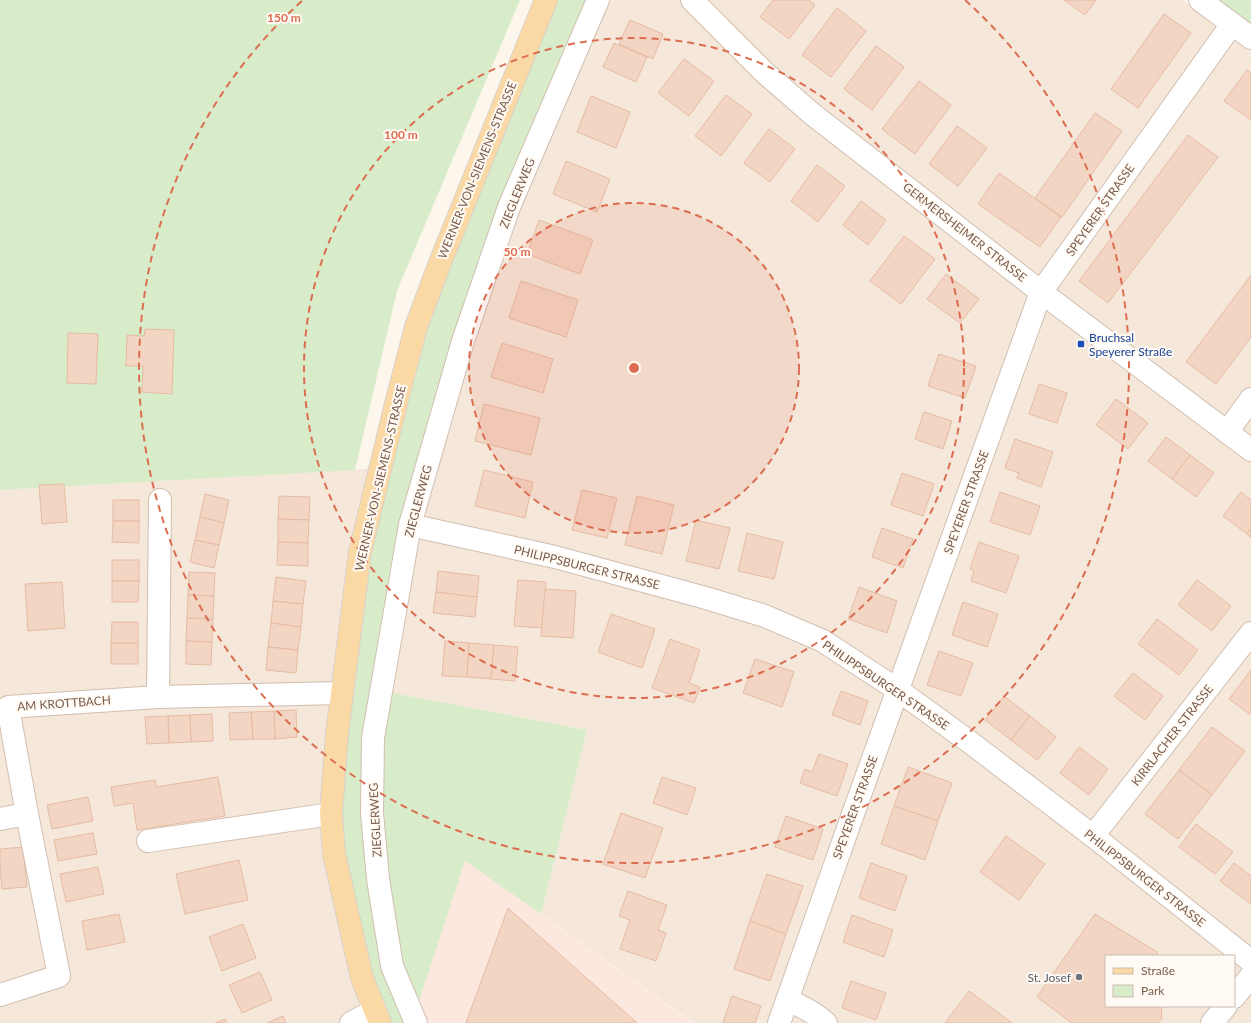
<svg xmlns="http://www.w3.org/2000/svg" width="1251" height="1023" viewBox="0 0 1251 1023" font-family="Lato,sans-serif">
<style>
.residential{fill:#f5e8da;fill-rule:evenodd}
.commercial{fill:#fde8e0}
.green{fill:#d8ecc9}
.building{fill:#f3d5c3;stroke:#e6bba3}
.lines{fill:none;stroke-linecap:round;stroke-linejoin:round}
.minor-casing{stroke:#d1beb0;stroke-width:24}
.major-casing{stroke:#dad1cd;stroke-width:24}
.minor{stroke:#fff;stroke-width:22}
.major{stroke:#fbd9a5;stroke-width:22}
.ring{fill:none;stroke:#dc6d51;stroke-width:2;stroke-dasharray:7 5}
.transit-dot{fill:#1a4fb4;stroke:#fffaf3;stroke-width:1.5}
.worship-dot{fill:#6b7280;stroke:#fffaf3;stroke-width:1.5}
.labels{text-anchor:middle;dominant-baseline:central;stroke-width:4;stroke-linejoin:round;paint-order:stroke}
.street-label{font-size:12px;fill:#7a5c4d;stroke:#fffaf3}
.transit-label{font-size:12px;fill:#164399;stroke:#fffaf3;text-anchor:start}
.worship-label{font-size:12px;fill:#5b616d;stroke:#fffaf3;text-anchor:end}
.centre{fill:#dc6d51;stroke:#fffaf3;stroke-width:2}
.ring-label{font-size:12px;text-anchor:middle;font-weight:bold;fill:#dc6d51;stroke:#fffaf3;stroke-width:4;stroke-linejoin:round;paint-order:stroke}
</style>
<rect width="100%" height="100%" fill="#fdf6ec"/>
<g class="residential">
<path d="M598 0H1182L1251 51V1023H694L541 914 587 730 381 691 463 341ZM1106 956H1234V1006H1106Z"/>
<polygon points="381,468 380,1023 0,1023 0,490"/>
</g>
<polygon class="commercial" points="465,860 693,1023 422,1023 419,1001"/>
<g class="green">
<polygon points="0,0 520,0 397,291 355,470 0,490"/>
<polygon points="546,0 598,0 463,341 382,691 587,730 541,914 465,861 414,1017 416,1023 380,1023 334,854 341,693 416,327"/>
<polygon points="1217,0 1251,0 1251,25"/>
</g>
<g class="building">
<polygon points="773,0 809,0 815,5 789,39 760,17"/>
<polygon points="1064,0 1096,0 1085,15"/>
<polygon points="837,8 866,31 831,77 802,55"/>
<polygon points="1164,14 1191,33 1138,108 1111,89"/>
<polygon points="630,20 663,34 653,59 619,44"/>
<polygon points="614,43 647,57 636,82 603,67"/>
<polygon points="876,46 904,67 872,110 844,89"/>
<polygon points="684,59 714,81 689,116 658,93"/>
<polygon points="1247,70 1251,73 1251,120 1224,101"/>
<polygon points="919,81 951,105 915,154 882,129"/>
<polygon points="726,95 752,114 721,156 695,136"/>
<polygon points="591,96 630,112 616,148 577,132"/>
<polygon points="1095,113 1122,131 1062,217 1035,198"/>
<polygon points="957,126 987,148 958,186 929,164"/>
<polygon points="769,129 795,149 770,182 744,163"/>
<polygon points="1188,135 1218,157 1108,303 1079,281"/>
<polygon points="566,161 610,179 597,212 553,194"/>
<polygon points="817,165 845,186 818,222 791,201"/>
<polygon points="999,173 1061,217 1040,247 978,204"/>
<polygon points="861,201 886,220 868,245 843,225"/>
<polygon points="539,220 593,240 580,274 527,254"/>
<polygon points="904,236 935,259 901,304 870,281"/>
<polygon points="946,274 979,299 960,323 927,299"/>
<polygon points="1251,275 1251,337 1216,384 1186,362"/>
<polygon points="521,281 578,300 566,337 509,318"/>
<polygon points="145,329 174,330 172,394 142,392 143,366 126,366 127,335 144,336"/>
<polygon points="68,333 98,334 96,384 67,383"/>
<polygon points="502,343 553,359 543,393 491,377"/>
<polygon points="939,354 976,366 965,398 928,386"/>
<polygon points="1039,384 1067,393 1057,423 1029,414"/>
<polygon points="1116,399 1148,423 1128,449 1096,425"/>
<polygon points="484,404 540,418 531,455 475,441"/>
<polygon points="924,412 952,421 943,449 915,439"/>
<polygon points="1166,437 1190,455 1172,479 1148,461"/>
<polygon points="1015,439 1053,452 1041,487 1017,478 1019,473 1005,468"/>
<polygon points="1190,455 1214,473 1196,497 1172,479"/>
<polygon points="484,470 533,482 525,518 475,506"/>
<polygon points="902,473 934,484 923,516 891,505"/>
<polygon points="64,484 67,522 42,524 39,485"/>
<polygon points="582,490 617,498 607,538 572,530"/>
<polygon points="1000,492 1040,506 1030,535 990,522"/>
<polygon points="1241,492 1251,500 1251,529 1247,534 1223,516"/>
<polygon points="205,494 229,500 224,523 200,517"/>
<polygon points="279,496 310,497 309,520 278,519"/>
<polygon points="637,496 674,505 662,554 625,545"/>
<rect x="113" y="500" width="26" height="21"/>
<polygon points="200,517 224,523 219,545 195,540"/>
<polygon points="278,519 309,520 308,543 278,542"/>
<polygon points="696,520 730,528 719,569 686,561"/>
<polygon points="113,521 139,521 139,543 112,542"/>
<polygon points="882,528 913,539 903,568 872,557"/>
<polygon points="1251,529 1251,538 1247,534"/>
<polygon points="747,533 783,542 774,579 738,571"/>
<polygon points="195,540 219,545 214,568 190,562"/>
<polygon points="278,542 308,543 308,566 277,565"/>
<polygon points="979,542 1019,556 1006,593 971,581 974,571 970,569"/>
<rect x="112" y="560" width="27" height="21"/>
<polygon points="438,571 479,576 477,597 436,592"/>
<polygon points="189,572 215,573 214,596 188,595"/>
<polygon points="276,577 306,581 303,604 273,601"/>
<polygon points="518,580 546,582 542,628 514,626"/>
<polygon points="1197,580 1231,606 1212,631 1178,605"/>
<polygon points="112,581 139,581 138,602 112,602"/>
<polygon points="62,582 65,628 28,631 25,584"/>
<polygon points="859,587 897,601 887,633 848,619"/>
<polygon points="545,589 576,591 573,638 541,636"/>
<polygon points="436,592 477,597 475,617 433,613"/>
<polygon points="188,595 214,596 213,619 187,618"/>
<polygon points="273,601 303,604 301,627 271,623"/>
<polygon points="963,602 998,614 987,647 952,635"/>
<polygon points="611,614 655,629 642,668 598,652"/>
<polygon points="187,618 213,619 212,642 186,641"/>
<polygon points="1157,619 1198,650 1179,675 1138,644"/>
<polygon points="112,622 138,622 138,643 111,643"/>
<polygon points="271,623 301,627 298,650 268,647"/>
<polygon points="670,639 700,650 689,683 700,687 694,703 652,688"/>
<polygon points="186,641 212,642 211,665 186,664"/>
<polygon points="445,641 469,643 467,677 442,676"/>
<rect x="111" y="643" width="27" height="21"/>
<polygon points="469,643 494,645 491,679 467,677"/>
<polygon points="494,645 518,647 515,681 491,679"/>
<polygon points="268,647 298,650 296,673 266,670"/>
<polygon points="939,651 973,663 961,696 927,685"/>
<polygon points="755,659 794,672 782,707 743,693"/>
<polygon points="1251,670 1251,715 1229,699"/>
<polygon points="1133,673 1163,696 1145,720 1114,696"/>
<polygon points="841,691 868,701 860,725 832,715"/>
<polygon points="1004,696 1030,716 1011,740 985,720"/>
<polygon points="296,710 297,737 275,739 274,711"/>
<polygon points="274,711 275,739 253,739 251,712"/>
<polygon points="251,712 253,739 230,740 229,713"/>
<polygon points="212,714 213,741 191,742 190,715"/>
<polygon points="190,715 191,742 169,743 168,716"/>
<polygon points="168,716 169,743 147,744 145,717"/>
<polygon points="1030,716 1056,737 1037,760 1011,740"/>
<polygon points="1212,727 1245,751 1212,795 1179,770"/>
<polygon points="1079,747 1108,769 1089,795 1060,773"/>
<polygon points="819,754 848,764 837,796 800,783 805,769 812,772"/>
<polygon points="908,767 952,783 938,821 894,806"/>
<polygon points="1179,770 1212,795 1178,839 1145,814"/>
<polygon points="218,777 225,816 137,830 133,803 114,806 111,787 155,780 156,787"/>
<polygon points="662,777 696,788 687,815 653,803"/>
<polygon points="88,797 93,821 52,829 47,805"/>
<polygon points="894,806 938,821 925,860 881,844"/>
<polygon points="621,813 663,828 645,878 603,864"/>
<polygon points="786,816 823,829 813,860 775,847"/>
<polygon points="1196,824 1233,852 1215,874 1179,847"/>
<polygon points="93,833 97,854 58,861 54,840"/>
<polygon points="1006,836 1045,864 1019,900 980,872"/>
<polygon points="23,847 27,887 2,889 0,868 0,849"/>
<polygon points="239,860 248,900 185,914 176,874"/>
<polygon points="871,863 907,876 895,911 859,898"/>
<polygon points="1234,863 1251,876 1251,904 1220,881"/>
<polygon points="98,867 104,894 66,902 60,874"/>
<polygon points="767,874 803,886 786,934 750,921"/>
<polygon points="628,891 667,905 658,930 666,933 656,961 620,949 630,920 619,916"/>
<polygon points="508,908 637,1023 466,1023"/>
<polygon points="119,914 125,942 87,950 82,921"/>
<polygon points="1095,914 1157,952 1157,956 1106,956 1106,1006 1161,1006 1162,1018 1158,1023 1072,1023 1037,997"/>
<polygon points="852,915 893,930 884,957 843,942"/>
<polygon points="750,921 786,934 770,981 734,969"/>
<polygon points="243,924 256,958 222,971 209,937"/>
<polygon points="260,972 272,1000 242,1013 229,985"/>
<polygon points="851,981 886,993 876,1020 842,1008"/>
<polygon points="969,991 1012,1023 945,1023"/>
<polygon points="732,996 761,1006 755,1023 723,1023"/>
<polygon points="283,1016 286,1023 267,1023"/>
<polygon points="225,1019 227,1023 215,1023"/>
</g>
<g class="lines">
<defs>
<g id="minor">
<polyline points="692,0 764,72 811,113 1041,292 1251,450"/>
<polyline points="1200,0 1251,38"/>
<polyline points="1227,432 1251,399"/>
<polyline points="410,525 555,557 706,598 765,616 823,641 898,690 971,743 1093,836 1251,961"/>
<polyline points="158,697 160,500"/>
<polyline points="0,819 27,814"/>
<polyline points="1093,836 1251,633"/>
<polyline points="148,841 331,814"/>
<polyline points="0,995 59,976 27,814 8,707 158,697 341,693"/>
<polyline points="1234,997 1251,976"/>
<path d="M787 1000C802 1006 814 1012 826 1023"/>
<polyline points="351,1023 375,1010"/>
<polyline points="416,1023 392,966 378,879 372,813 373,738 410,525 463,341 509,207 598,0"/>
<polyline points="779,1023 848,828 1041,292 1232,24"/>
<polyline points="1212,1023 1226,1006"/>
</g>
<polyline id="major" points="380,1023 362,978 334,854 331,814 337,734 360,552 397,400 416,327 440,263 546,0"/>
</defs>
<use href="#minor" class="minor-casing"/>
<use href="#major" class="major-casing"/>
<use href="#minor" class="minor"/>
<use href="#major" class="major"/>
</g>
<circle cx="634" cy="368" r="165" fill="#dc6d51" fill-opacity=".12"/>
<g class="ring">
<circle cx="634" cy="368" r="165"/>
<circle cx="634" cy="368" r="330"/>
<path d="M965 0A495 495 0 1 1 303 0"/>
</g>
<rect class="transit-dot" x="1077" y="340" width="8" height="8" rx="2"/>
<circle class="worship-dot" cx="1079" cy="977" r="4"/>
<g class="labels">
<g class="street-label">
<text transform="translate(477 170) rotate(-68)">WERNER-VON-SIEMENS-STRASSE</text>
<text transform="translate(517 193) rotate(-68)">ZIEGLERWEG</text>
<text transform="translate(1100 210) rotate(-55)">SPEYERER STRASSE</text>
<text transform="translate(965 232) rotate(38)">GERMERSHEIMER STRASSE</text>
<text transform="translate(380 478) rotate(-77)">WERNER-VON-SIEMENS-STRASSE</text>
<text transform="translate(418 501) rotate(-75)">ZIEGLERWEG</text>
<text transform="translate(966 502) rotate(-70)">SPEYERER STRASSE</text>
<text transform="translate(587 567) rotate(14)">PHILIPPSBURGER STRASSE</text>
<text transform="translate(886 685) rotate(34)">PHILIPPSBURGER STRASSE</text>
<text transform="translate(64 703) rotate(-4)">AM KROTTBACH</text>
<text transform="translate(1172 735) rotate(-52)">KIRRLACHER STRASSE</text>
<text transform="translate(855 807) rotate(-70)">SPEYERER STRASSE</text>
<text transform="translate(375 820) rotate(-93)">ZIEGLERWEG</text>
<text transform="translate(1145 878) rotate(38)">PHILIPPSBURGER STRASSE</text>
</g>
<g class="transit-label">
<text x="1089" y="337">Bruchsal<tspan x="1089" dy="14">Speyerer Straße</tspan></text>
</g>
<g class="worship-label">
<text x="1071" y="977">St. Josef</text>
</g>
</g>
<circle cx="634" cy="368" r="6" class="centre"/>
<g class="ring-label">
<text x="284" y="22">150 m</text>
<text x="401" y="139">100 m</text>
<text x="517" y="256">50 m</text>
</g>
<rect x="1105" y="955" width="130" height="52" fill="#fffaf3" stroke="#cabbb1"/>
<rect x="1113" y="968" width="20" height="6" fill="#fbd9a5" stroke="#cabbb1"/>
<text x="1141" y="975" font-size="12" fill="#7a5c4d">Straße</text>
<rect x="1113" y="985" width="20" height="12" fill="#d8ecc9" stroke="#cabbb1"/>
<text x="1141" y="995" font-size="12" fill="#7a5c4d">Park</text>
</svg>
